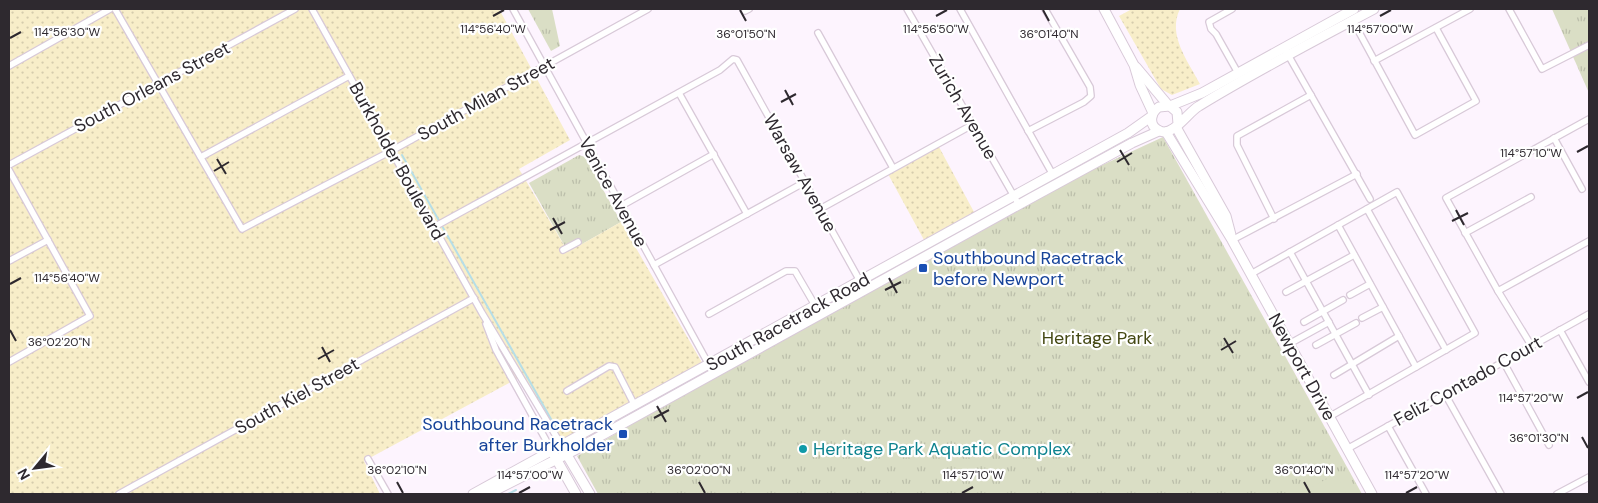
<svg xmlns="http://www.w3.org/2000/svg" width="1598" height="503" viewBox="0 0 1598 503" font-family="'DM Sans',sans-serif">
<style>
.grass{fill:url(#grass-tufts)}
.sand{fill:url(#sand-dots)}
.pitch{fill:#dadec5}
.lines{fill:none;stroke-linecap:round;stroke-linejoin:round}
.stream{stroke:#b6dee7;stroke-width:2}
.street-casing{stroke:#d8c9d8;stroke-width:8}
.secondary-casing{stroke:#d8c9d8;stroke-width:11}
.street{stroke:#fff;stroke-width:5.5}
.secondary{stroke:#fff;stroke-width:9}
.ticks{fill:none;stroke:#2e292f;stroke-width:2}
.transit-dot{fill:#1a4fb4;stroke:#fff;stroke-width:2}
.culture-dot{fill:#0f9aa8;stroke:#fff;stroke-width:2}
.labels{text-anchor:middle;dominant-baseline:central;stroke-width:4.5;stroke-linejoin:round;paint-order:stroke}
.street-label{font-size:18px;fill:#2e292f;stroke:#fff}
.transit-label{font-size:18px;fill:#164399;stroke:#fff;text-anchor:start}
.park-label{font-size:18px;fill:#444813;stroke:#fff}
.culture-label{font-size:18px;fill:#0d838f;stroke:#fff;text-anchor:start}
.ticks-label{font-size:12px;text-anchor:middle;fill:#2e292f;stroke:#fff;stroke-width:4.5;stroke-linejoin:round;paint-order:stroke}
</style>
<defs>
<pattern id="grass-tufts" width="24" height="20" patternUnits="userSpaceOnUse" patternTransform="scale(1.25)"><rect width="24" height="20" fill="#dadec5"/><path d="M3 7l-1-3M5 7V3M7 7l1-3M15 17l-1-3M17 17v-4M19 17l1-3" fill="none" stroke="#bbbeaa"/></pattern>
<pattern id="sand-dots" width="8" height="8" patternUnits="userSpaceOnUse" patternTransform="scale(1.25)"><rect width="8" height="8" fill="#f8eec9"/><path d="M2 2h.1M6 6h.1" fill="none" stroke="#d5ccad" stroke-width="1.8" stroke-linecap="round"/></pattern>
</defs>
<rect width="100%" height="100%" fill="#fdf4fe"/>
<g class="grass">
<polygon points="528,9 552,9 560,46 551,51"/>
<polygon points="1552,9 1589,9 1589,93"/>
<polygon points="1163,137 1362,494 598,494 577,456 852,297 1031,198"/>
<polygon points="579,155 585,157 621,222 568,252 529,183"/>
</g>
<g class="sand">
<polygon points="9,9 499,9 570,140 519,169 568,252 621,222 704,366 560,442 522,376 364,461 380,494 9,494"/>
<path d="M1132 9H1180C1167 35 1188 61 1200 84L1172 95 1161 89 1119 16Z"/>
<polygon points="939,147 974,212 924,240 888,174"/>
</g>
<polygon class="pitch" points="1336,474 1347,494 1299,494"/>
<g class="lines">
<g class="stream">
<polyline points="402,155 556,428"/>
<polyline points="508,494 516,490"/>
</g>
<defs>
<g id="street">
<polyline points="115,9 242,229 391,151 648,9"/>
<polyline points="312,9 482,313 562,446"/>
<polyline points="513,9 714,374"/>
<polyline points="907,9 1019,205"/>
<polyline points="960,9 1053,175"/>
<polyline points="1232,9 1209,22 1211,29 1216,34 1238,73"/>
<polyline points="1509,9 1542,69 1589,45"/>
<polyline points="745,11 749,9"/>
<polyline points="1353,21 1415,135 1476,101 1436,28"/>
<polyline points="818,33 893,168"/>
<polyline points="1287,53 1370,199"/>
<polyline points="1374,61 1470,9"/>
<polyline points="9,66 110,9"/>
<polyline points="679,93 747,214"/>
<polyline points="1028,131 1084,102 1091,96 1090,87 1045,9"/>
<polyline points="1554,138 1582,189"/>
<polyline points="201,157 349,76"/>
<polyline points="9,165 295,9"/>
<polyline points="9,170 90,316 9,362"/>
<polyline points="621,206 714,154"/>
<polyline points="820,209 972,125"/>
<polyline points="1367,209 1446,350"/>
<polyline points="1274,219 1237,145 1237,136 1311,95"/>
<polyline points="1338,225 1416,367"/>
<polyline points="434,227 720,70 733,59 737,60 865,290"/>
<polyline points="1465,233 1531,197"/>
<polyline points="1232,240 1357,174"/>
<polyline points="563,250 578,242"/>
<polyline points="1290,252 1369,395"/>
<polyline points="9,261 48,240"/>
<polyline points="654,265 805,182"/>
<polyline points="1251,274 1397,192 1475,333 1329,417"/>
<polyline points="1498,291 1589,241"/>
<polyline points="1286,292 1354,255"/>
<polyline points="1350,295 1370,284"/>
<polyline points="709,314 786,271 795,271 816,307"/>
<polyline points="1362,318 1383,307"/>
<polyline points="1304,322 1343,300"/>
<polyline points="486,324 496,350 552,451"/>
<polyline points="1560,330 1589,382"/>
<polyline points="1289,344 1329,322"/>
<polyline points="1316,345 1356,323"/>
<polyline points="1531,345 1498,291 1446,198 1589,119"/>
<polyline points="1503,361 1549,445"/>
<polyline points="1334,375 1399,336"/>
<polyline points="567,391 609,366 615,367 635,406"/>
<polyline points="1445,394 1501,494"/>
<polyline points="1388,426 1426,494"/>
<polyline points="1347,449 1589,314"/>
<polyline points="368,459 388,494"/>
<polyline points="119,494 474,298"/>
<polyline points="1557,494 1589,477"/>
</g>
<g id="secondary">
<polyline points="1104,9 1134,65 1140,85 1153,113"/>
<polyline points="1136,67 1168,105"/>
<polyline points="1170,106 1202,93 1354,9"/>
<path d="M1178 124 1177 112 1170 106 1159 107C1150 113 1148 126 1160 131 1173 137 1188 112 1199 106 1256 71 1316 40 1374 9"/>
<polyline points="1176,127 1226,216 1231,235"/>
<polyline points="1166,132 1232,240 1372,494"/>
<polyline points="564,450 590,494"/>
<polyline points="554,455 576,494"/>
<polyline points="473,494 1128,133 1152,116"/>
<polyline points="488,494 577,449 1031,198 1132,143 1159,131"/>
</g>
</defs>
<use href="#street" class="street-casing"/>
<use href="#secondary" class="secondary-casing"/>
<use href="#street" class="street"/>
<use href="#secondary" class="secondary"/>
</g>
<path class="ticks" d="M740 10 746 21M1043 10 1049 21M493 16 504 10M936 16 947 10M1380 16 1391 10M10 38 21 32M785 90 793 105M781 102 796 94M1120 150 1129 165M1577 152 1588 146M217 159 226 174M1117 162 1132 153M214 171 229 162M1456 210 1464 225M553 218 562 234M1452 221 1468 213M550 230 565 222M889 278 897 293M10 284 21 278M885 290 901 282M10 330 16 341M1224 338 1233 353M322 347 330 362M1221 350 1236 341M318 359 334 350M1577 398 1588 392M657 406 666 422M654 418 669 410M1582 437 1588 448M397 482 403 493M699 482 705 493M1304 482 1310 493M519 493 530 487M962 493 973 487M1406 493 1417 487"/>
<g class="transit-dot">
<rect x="918" y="263" width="10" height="10" rx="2.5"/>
<rect x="618" y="429" width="10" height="10" rx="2.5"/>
</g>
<circle class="culture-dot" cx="803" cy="449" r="5"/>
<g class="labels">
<g class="street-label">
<text transform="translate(152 87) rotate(-28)">South Orleans Street</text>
<text transform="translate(486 99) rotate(-29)">South Milan Street</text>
<text transform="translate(963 107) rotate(60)">Zurich Avenue</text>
<text transform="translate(397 161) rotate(61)">Burkholder Boulevard</text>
<text transform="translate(800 173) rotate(61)">Warsaw Avenue</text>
<text transform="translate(613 192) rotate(61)">Venice Avenue</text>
<text transform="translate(788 322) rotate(-29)">South Racetrack Road</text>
<text transform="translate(1302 367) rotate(61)">Newport Drive</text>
<text transform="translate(1468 381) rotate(-29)">Feliz Contado Court</text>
<text transform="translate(297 396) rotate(-29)">South Kiel Street</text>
</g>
<g class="transit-label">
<text x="933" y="258">Southbound Racetrack<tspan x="933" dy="21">before Newport</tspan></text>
<text x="613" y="424" text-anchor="end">Southbound Racetrack<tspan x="613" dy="21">after Burkholder</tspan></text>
</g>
<g class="park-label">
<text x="1097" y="338">Heritage Park</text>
</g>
<g class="culture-label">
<text x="813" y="449">Heritage Park Aquatic Complex</text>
</g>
</g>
<g class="ticks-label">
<text x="493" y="33">114°56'40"W</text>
<text x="936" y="33">114°56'50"W</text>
<text x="1380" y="33">114°57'00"W</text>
<text x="67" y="36">114°56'30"W</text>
<text x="746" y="38">36°01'50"N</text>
<text x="1049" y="38">36°01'40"N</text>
<text x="1531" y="157">114°57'10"W</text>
<text x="67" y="282">114°56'40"W</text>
<text x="59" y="346">36°02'20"N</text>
<text x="1531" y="402">114°57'20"W</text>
<text x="1539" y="442">36°01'30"N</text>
<text x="397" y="474">36°02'10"N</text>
<text x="699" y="474">36°02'00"N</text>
<text x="1304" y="474">36°01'40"N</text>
<text x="530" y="479">114°57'00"W</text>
<text x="973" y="479">114°57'10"W</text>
<text x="1417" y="479">114°57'20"W</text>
</g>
<rect width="1598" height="503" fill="none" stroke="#2e292f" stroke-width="20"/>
<g transform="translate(35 468) rotate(241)" stroke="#ffffff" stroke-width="4" paint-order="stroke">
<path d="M0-4L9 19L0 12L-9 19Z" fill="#2e292f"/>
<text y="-8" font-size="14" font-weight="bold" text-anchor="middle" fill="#2e292f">N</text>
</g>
</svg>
